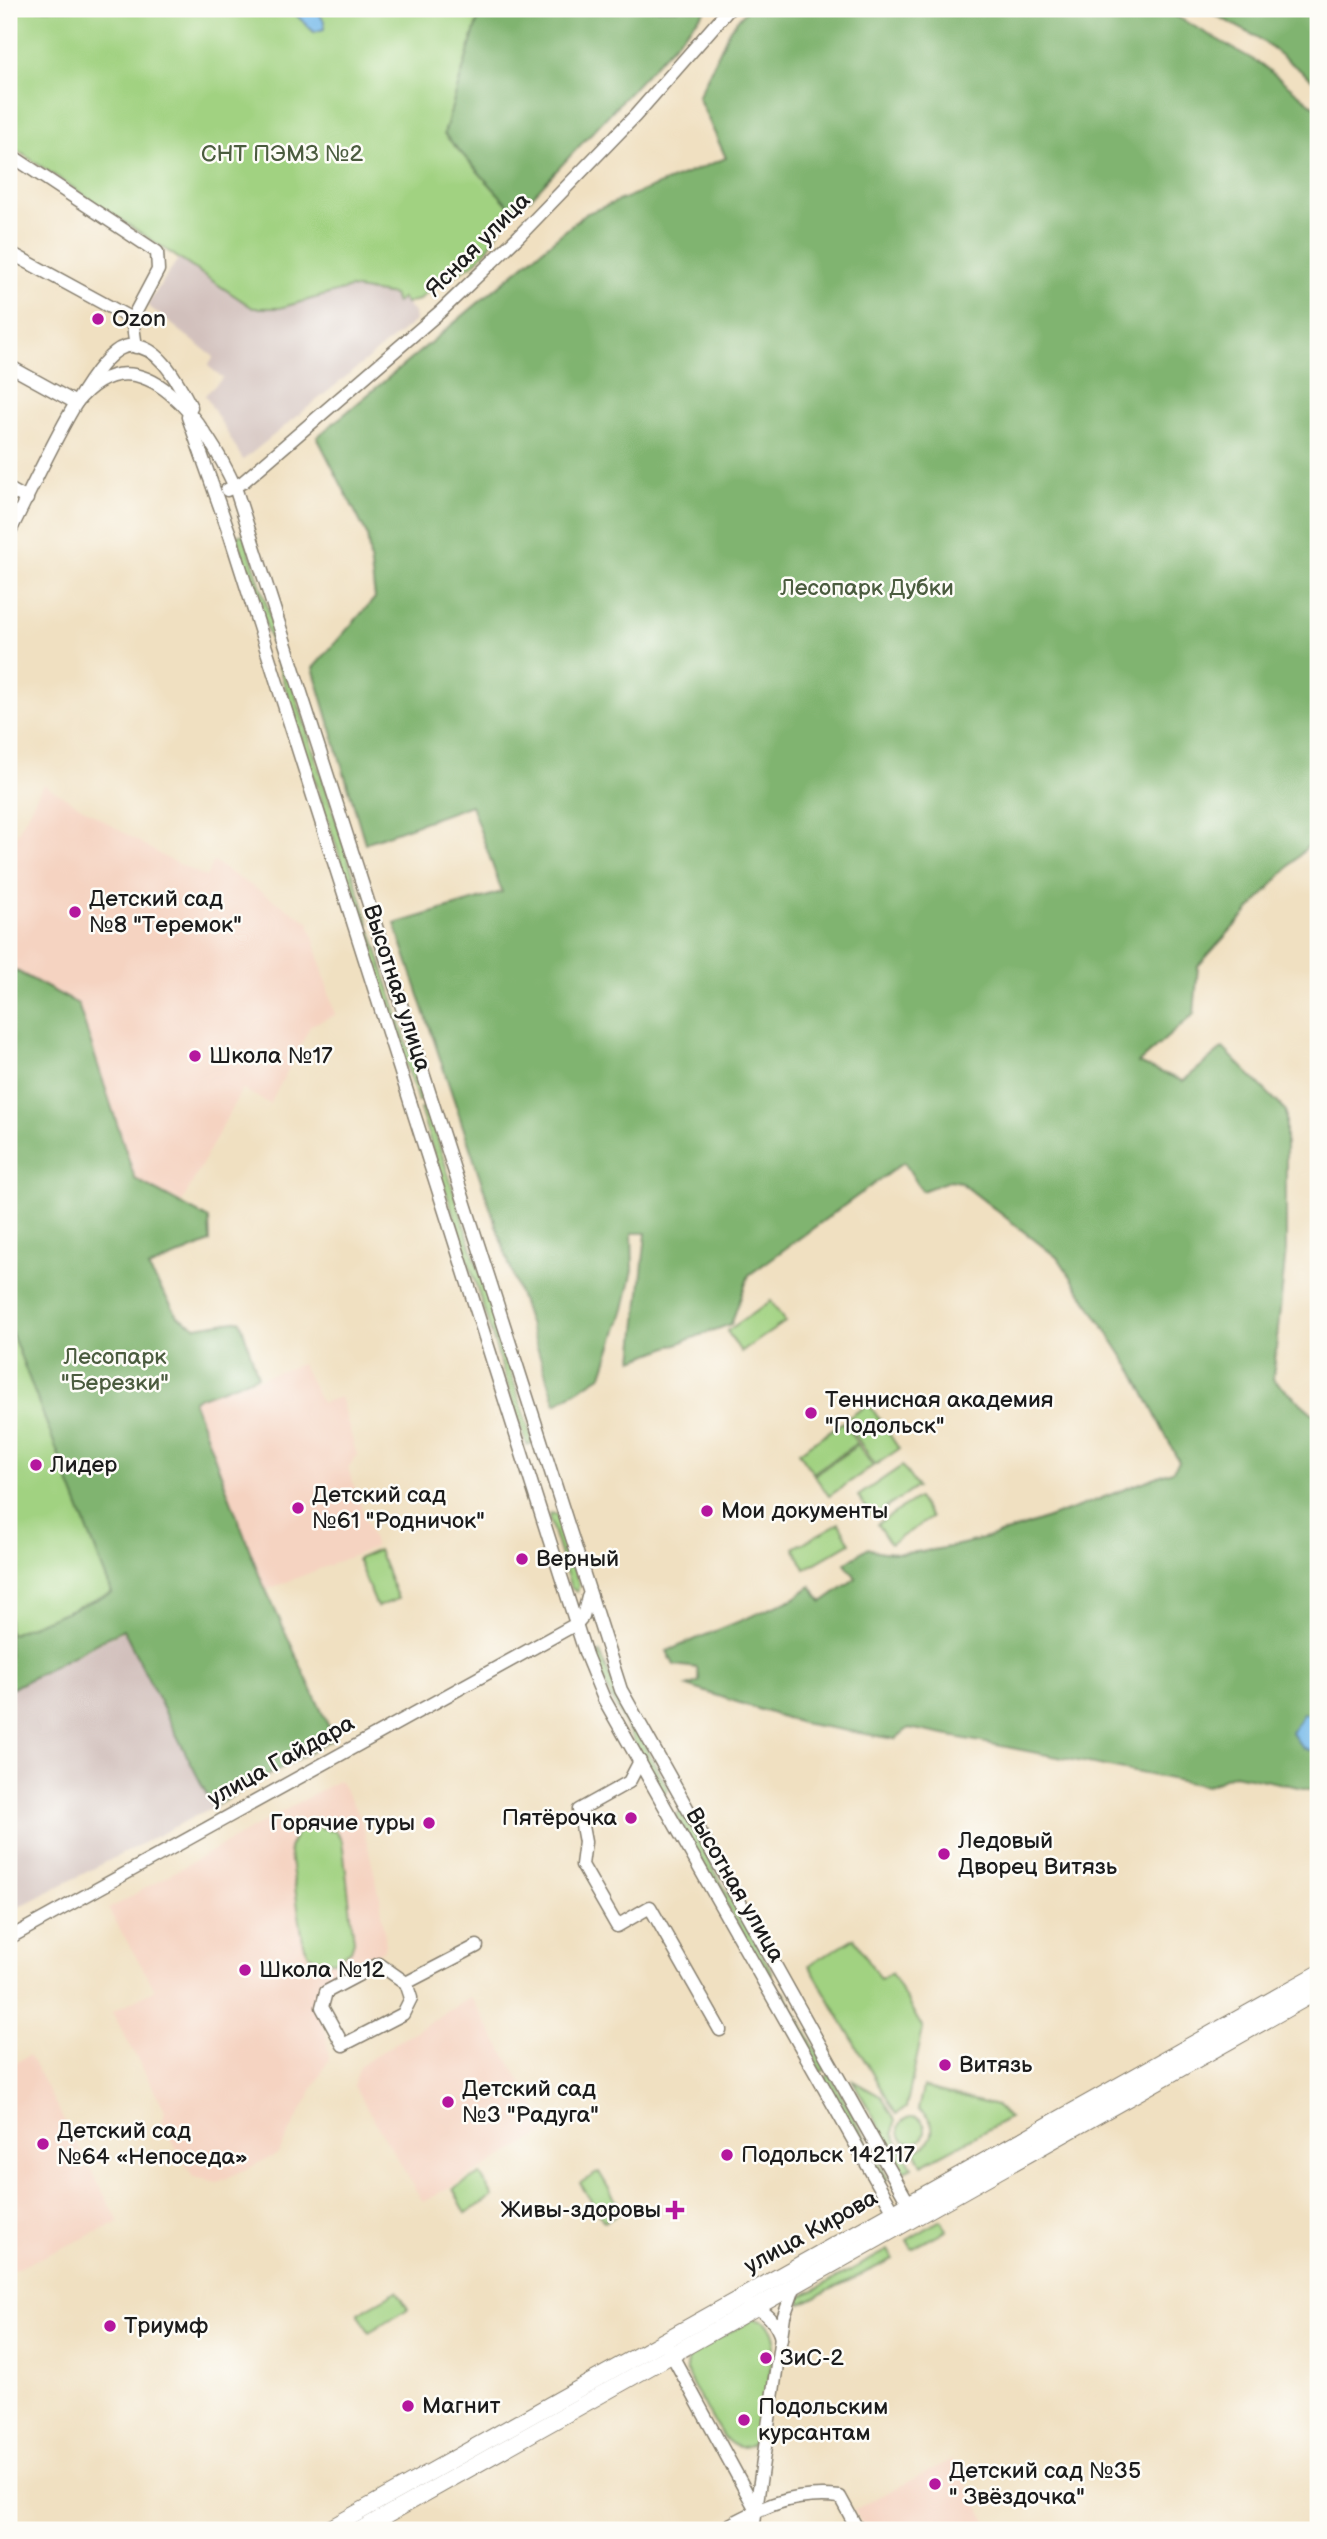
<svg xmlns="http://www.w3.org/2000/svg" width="1327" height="2539" viewBox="0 0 1327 2539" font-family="'Balsamiq Sans',sans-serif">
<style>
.built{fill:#f5d3c1}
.industrial{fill:#d1c0bc}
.green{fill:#a1d281;stroke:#5e774e;stroke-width:2}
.forest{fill:#80b46f;stroke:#4e6846;stroke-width:2}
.water{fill:#74b9ea;stroke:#486a83;stroke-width:2}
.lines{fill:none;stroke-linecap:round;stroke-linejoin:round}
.minor-casing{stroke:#867e6e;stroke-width:15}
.major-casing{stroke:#867e6e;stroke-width:18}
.minor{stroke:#fff;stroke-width:12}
.major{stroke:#fff;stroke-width:16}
.poi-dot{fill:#b5179e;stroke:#fdfcf7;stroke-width:2.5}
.labels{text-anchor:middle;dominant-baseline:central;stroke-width:5;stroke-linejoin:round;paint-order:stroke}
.park-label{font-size:23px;fill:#4b5c3f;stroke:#fdfcf7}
.street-label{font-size:23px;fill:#1c1c1c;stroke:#fdfcf7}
.poi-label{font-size:23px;fill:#1c1c1c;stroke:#fdfcf7;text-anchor:start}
</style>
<rect width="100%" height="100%" fill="#fdfcf7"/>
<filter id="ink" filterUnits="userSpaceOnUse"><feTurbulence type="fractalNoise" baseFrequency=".0143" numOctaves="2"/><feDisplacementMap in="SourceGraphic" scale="14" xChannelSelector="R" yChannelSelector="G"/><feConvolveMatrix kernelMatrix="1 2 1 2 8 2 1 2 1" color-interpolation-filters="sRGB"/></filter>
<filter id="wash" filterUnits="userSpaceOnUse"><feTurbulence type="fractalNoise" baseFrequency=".00686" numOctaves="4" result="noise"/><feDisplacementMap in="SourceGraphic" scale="28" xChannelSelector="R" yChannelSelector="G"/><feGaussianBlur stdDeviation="1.57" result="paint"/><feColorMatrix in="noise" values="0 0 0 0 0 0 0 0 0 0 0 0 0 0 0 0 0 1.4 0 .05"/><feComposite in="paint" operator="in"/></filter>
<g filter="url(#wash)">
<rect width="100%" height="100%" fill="#f0e0c1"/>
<g class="built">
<polygon points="43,784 166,858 206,877 213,862 309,922 335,1015 311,1025 270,1104 242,1089 182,1202 135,1179 78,1004 9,967 9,849"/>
<polygon points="302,1364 321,1403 340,1397 357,1455 348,1468 375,1547 266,1590 193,1400"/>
<polygon points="339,1780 361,1818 380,1897 386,1945 384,1950 322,1984 317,2010 326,2032 329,2059 278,2154 218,2182 193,2177 162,2125 165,2110 112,2012 155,1989 108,1909"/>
<polygon points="471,1997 543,2119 545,2133 423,2202 354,2086 360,2065"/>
<polygon points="29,2055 119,2222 9,2272 9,2066"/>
<polygon points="952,2459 992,2530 865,2530 854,2510"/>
</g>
<g class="industrial">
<polygon points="178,259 253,308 280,308 350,288 403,298 414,313 415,321 243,460 205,395 223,378 208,366 214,357 147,305"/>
<polygon points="123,1631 213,1807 9,1912 9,1691"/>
</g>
<g class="green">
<polygon points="9,9 481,9 444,134 512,209 489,247 475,263 427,292 419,300 406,303 402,298 396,303 393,295 350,288 280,308 253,308 9,145"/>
<polygon points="244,534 369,924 362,926 237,536"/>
<polygon points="371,931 424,1099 418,1101 364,933"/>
<polygon points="427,1107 533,1443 527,1445 420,1109"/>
<polygon points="771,1301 785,1322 741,1352 727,1331"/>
<polygon points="9,1336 13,1336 112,1593 9,1635"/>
<polygon points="869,1404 899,1449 875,1465 845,1420"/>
<polygon points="843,1422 857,1443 813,1473 799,1452"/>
<polygon points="858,1445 873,1466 829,1496 814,1475"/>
<polygon points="902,1466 917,1487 872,1517 858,1496"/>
<polygon points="918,1498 931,1518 890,1544 877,1524"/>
<polygon points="551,1513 557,1515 579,1585 577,1592 571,1588 549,1518"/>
<polygon points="839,1523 850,1543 805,1569 794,1548"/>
<polygon points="378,1550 398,1599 377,1607 357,1559"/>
<polygon points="600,1653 618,1697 668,1789 666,1792 662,1793 612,1700 594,1655"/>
<polygon points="681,1811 772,1972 771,1975 767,1975 676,1815"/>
<path d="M312 1825 335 1831 342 1841 344 1855 354 1941 351 1950 335 1961C317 1961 308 1959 303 1941L289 1848 296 1834Z"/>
<polygon points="854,1938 880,1979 891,1973 923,2029 906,2108 896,2114 809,1965"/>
<polygon points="780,1992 784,1992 826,2069 821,2072"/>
<polygon points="830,2075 888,2179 883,2181 825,2078"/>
<polygon points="853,2081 882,2097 895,2121 893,2134 912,2167 904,2171"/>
<path d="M923 2087 996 2106 1009 2118 922 2165 915 2151C936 2143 939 2121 918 2110Z"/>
<circle cx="912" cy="2130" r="13"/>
<polygon points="599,2172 622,2211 604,2222 580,2183"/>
<polygon points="480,2174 493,2197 466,2213 453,2189"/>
<polygon points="941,2220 946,2230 912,2249 907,2240"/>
<polygon points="888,2250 893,2259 801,2304 799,2298"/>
<polygon points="397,2291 408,2309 369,2332 358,2313"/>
<path d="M753 2319C767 2321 772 2325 775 2339L761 2435C734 2469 714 2423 703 2402 698 2394 689 2382 687 2372 686 2368 689 2360 689 2355Z"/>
</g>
<g class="forest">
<polygon points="481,9 707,9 531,198 512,209 444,134"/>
<path d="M747 9H1163L1261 64 1318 109V835L1198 966 1194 1014 1138 1063 1183 1081 1223 1048 1286 1111V1250L1273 1379 1318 1418V1791L1234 1774 1206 1786 909 1728 895 1739 801 1723 687 1686 700 1681 697 1668 674 1665 667 1651 795 1598 811 1586 822 1602 856 1578 845 1563 867 1548C933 1573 1103 1496 1172 1471L1179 1462 1134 1373 1059 1259 960 1182 951 1180 922 1191 904 1162 749 1275 731 1324 633 1360 646 1233H632L633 1270 624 1309 602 1375 556 1404 395 924 502 892 471 805 365 843 313 668 375 598 367 535 317 437 585 214 726 158 698 97 730 29Z"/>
<polygon points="1204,9 1318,9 1318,84 1257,37"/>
<polygon points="9,967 78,1004 135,1179 209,1219 210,1242 148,1268 178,1316 196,1327 240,1320 258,1376 193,1400 260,1577 334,1738 213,1807 123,1629 9,1690 9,1635 112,1593 9,1326"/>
</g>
<g class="water">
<polygon points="290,9 316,9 324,21 324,29 314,32"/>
<path d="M1318 1708V1750C1304 1753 1298 1743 1292 1733L1303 1713 1309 1715Z"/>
</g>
</g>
<g filter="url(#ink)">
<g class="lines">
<defs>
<g id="minor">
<polyline points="9,154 157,252 158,270 132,319 136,347"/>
<polyline points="9,252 132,319"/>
<polyline points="9,366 76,403"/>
<path d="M76 403C141 323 209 430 235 487L621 1690 909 2204 908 2212"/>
<polyline points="188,417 230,535 586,1655 604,1699 894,2212 900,2217"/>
<polyline points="9,489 27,499"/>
<polyline points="227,490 243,482 441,311 519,236 635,116 729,9"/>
<path d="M9 533C28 498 89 357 124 347 157 338 179 384 191 407"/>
<polyline points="640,1761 629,1782 579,1810 585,1842 582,1865 617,1926 650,1907 720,2030"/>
<polyline points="9,1938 576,1624 583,1616 588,1597"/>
<polygon points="379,1964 406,1983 411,1998 403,2014 343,2045 322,2007 326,1992"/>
<polyline points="406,1983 477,1946"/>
<path d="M749 2306C765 2309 777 2323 781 2338"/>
<polyline points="668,2348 756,2510"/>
<path d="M720 2530C762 2507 791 2492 840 2497L858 2530"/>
<polyline points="753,2530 784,2316 794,2288"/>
</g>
<g id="major">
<polyline points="327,2530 1318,1974"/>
<polyline points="360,2530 1318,1991"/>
</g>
</defs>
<use href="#minor" class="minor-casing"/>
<use href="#major" class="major-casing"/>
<use href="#minor" class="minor"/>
<use href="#major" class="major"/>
</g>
</g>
<g class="poi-dot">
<circle cx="98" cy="319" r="7"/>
<circle cx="75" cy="912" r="7"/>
<circle cx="195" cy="1056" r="7"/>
<circle cx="811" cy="1413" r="7"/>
<circle cx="36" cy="1465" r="7"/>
<circle cx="298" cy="1508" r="7"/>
<circle cx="707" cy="1511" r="7"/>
<circle cx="522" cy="1559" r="7"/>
<circle cx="631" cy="1818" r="7"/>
<circle cx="429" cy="1823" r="7"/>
<circle cx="944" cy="1854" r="7"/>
<circle cx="245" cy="1970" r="7"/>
<circle cx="945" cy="2065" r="7"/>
<circle cx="448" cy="2102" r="7"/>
<circle cx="43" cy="2144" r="7"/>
<circle cx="727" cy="2155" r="7"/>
<path d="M671.5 2199.5h7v7h7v7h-7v7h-7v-7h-7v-7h7z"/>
<circle cx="110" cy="2326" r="7"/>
<circle cx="766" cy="2358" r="7"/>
<circle cx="408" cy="2406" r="7"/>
<circle cx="744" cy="2420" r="7"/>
<circle cx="935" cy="2484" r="7"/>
</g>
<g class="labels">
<g class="park-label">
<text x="282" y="154">СНТ ПЭМЗ №2</text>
<text x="867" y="588">Лесопарк Дубки</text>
<text x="115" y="1357">Лесопарк<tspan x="115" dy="26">"Березки"</tspan></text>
</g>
<g class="street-label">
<text transform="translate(478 245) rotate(-45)">Ясная улица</text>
<text transform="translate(397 988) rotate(72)">Высотная улица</text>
<text transform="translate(281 1761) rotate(-29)">улица Гайдара</text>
<text transform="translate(735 1885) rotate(60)">Высотная улица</text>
<text transform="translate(811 2232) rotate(-29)">улица Кирова</text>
</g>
<g class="poi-label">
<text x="112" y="319">Ozon</text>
<text x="89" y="899">Детский сад<tspan x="89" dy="26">№8 "Теремок"</tspan></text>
<text x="209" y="1056">Школа №17</text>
<text x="825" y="1400">Теннисная академия<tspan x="825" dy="26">"Подольск"</tspan></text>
<text x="50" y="1465">Лидер</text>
<text x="312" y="1495">Детский сад<tspan x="312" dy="26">№61 "Родничок"</tspan></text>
<text x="721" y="1511">Мои документы</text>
<text x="536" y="1559">Верный</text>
<text x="617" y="1818" text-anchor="end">Пятёрочка</text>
<text x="415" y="1823" text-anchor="end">Горячие туры</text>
<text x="958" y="1841">Ледовый<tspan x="958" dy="26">Дворец Витязь</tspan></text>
<text x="259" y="1970">Школа №12</text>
<text x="959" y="2065">Витязь</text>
<text x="462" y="2089">Детский сад<tspan x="462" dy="26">№3 "Радуга"</tspan></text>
<text x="57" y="2131">Детский сад<tspan x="57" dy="26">№64 «Непоседа»</tspan></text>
<text x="741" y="2155">Подольск 142117</text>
<text x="661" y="2210" text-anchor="end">Живы-здоровы</text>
<text x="124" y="2326">Триумф</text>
<text x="780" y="2358">ЗиС-2</text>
<text x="422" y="2406">Магнит</text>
<text x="758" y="2407">Подольским<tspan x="758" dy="26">курсантам</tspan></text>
<text x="949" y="2471">Детский сад №35<tspan x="949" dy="26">" Звёздочка"</tspan></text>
</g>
</g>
<rect width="1327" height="2539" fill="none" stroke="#fdfcf7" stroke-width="35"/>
</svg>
